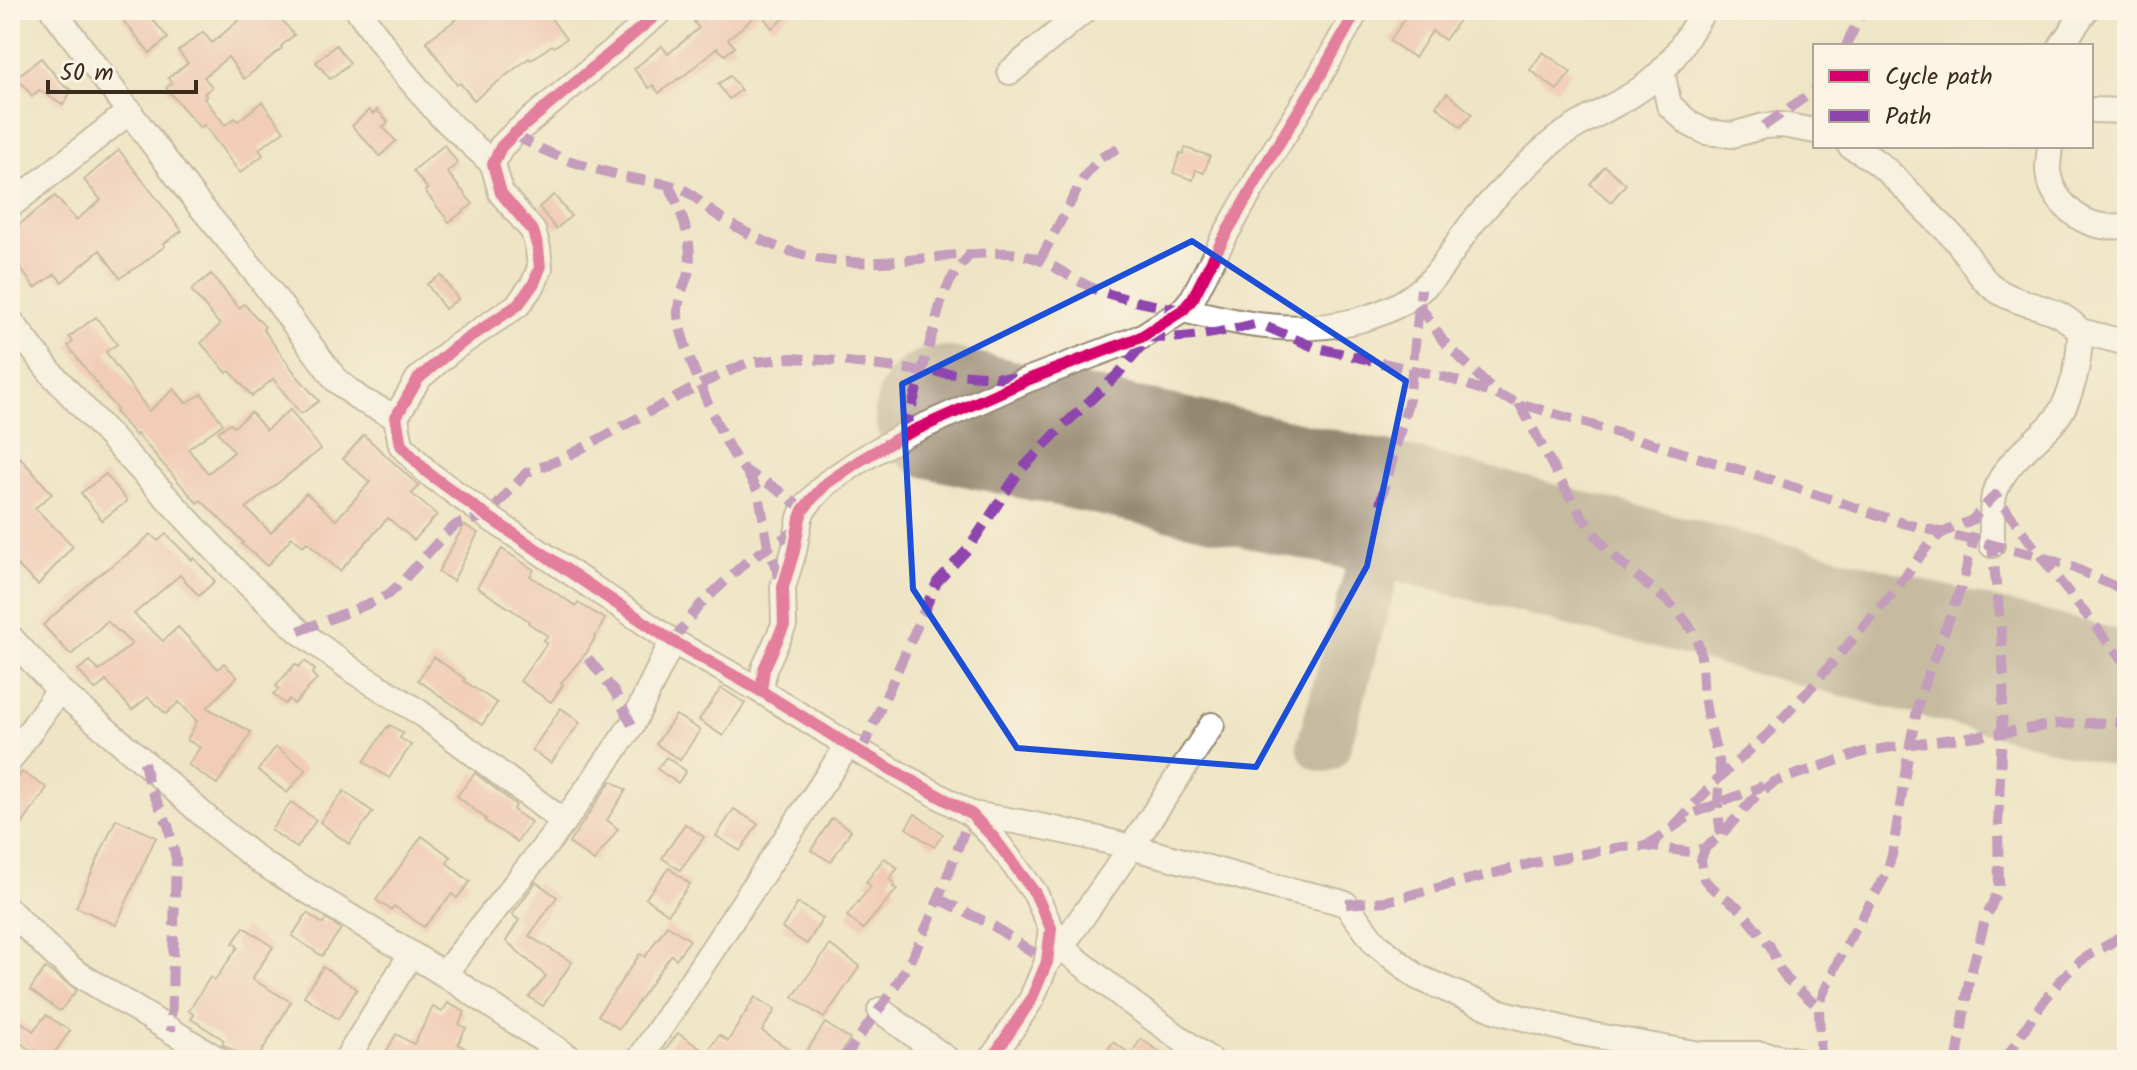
<svg xmlns="http://www.w3.org/2000/svg" width="2137" height="1070" viewBox="0 0 2137 1070" font-family="Kalam,sans-serif">
<style>
.lines{fill:none;stroke-linecap:round;stroke-linejoin:round}
.taxiway{stroke:#958872;stroke-width:54}
.runway{stroke:#958872;stroke-width:134}
.building{fill:#f4afa8}
.street-casing{stroke:#958872;stroke-width:28}
.street{stroke:#fff;stroke-width:24}
.quiet{stroke:#8e44ad;stroke-width:10;stroke-dasharray:20 10;stroke-linecap:butt}
.cycleway-casing{stroke:#fcf5e5;stroke-width:17}
.cycleway{stroke:#d6006c;stroke-width:12}
.marked{fill:none;stroke:#1d4ed8;stroke-width:6;stroke-linejoin:round}
</style>
<rect width="100%" height="100%" fill="#fcf5e5"/>
<filter id="ink" filterUnits="userSpaceOnUse"><feTurbulence type="fractalNoise" baseFrequency=".0125" numOctaves="2"/><feDisplacementMap in="SourceGraphic" scale="16" xChannelSelector="R" yChannelSelector="G"/><feConvolveMatrix kernelMatrix="1 2 1 2 8 2 1 2 1" color-interpolation-filters="sRGB"/></filter>
<filter id="wash" filterUnits="userSpaceOnUse"><feTurbulence type="fractalNoise" baseFrequency=".006" numOctaves="4" result="noise"/><feDisplacementMap in="SourceGraphic" scale="32" xChannelSelector="R" yChannelSelector="G"/><feGaussianBlur stdDeviation="1.8" result="paint"/><feColorMatrix in="noise" values="0 0 0 0 0 0 0 0 0 0 0 0 0 0 0 0 0 1.4 0 .05"/><feComposite in="paint" operator="in"/></filter>
<g filter="url(#wash)">
<rect width="100%" height="100%" fill="#efe5c6"/>
<g class="lines">
<polyline class="taxiway" points="1324,745 1389,510"/>
<polyline class="runway" points="942,413 1389,510 2127,701"/>
</g>
<g id="blocks">
<g class="building">
<polygon points="130,10 145,10 168,38 150,53 121,18"/>
<polygon points="251,10 274,10 294,35 281,46 282,48 244,79 228,57 204,77 212,87 204,94 207,96 204,98 225,125 235,118 238,121 262,102 284,131 259,149 263,155 240,173 204,125 200,128 166,88 172,83 168,78 188,63 178,51 203,32 212,43"/>
<polygon points="470,10 545,10 566,39 554,47 552,45 531,60 529,58 474,100 460,83 457,85 426,41"/>
<polygon points="721,10 795,10 772,28 760,12 728,39 735,47 725,55 717,48 680,79 679,78 659,93 653,85 649,88 634,69 662,46 668,54 699,28 694,22 706,12 711,18"/>
<polygon points="1410,10 1466,10 1445,40 1432,31 1415,58 1390,41"/>
<polygon points="336,45 350,63 330,79 316,62"/>
<polygon points="1543,52 1571,72 1557,90 1530,70"/>
<polygon points="41,58 64,86 72,90 63,105 39,90 32,96 17,77"/>
<polygon points="730,76 741,90 729,99 718,84"/>
<polygon points="1447,93 1472,114 1461,127 1436,106"/>
<polygon points="369,110 373,114 377,110 388,122 383,127 396,141 380,156 352,126"/>
<polygon points="444,145 458,163 447,172 473,204 449,222 425,191 428,189 413,171"/>
<polygon points="1185,148 1210,156 1204,173 1196,170 1193,180 1173,173 1180,153 1183,154"/>
<polygon points="119,150 182,231 163,244 165,246 143,263 120,278 100,250 62,282 55,274 35,288 10,254 10,232 55,196 76,220 101,200 84,180"/>
<polygon points="1605,166 1626,184 1611,202 1590,184"/>
<polygon points="554,195 571,216 556,229 539,207"/>
<polygon points="211,274 239,308 244,304 265,327 263,329 297,376 319,401 301,414 273,379 252,396 230,371 227,373 201,343 220,325 191,290"/>
<polygon points="441,275 458,299 445,309 427,284"/>
<polygon points="96,317 117,344 106,352 149,411 174,389 186,403 202,394 223,424 188,449 208,473 234,452 218,432 230,423 234,427 251,412 266,430 290,410 321,449 246,508 271,533 306,493 336,520 370,482 343,459 364,435 419,486 412,494 437,515 414,540 388,518 340,571 307,542 303,546 292,537 267,566 242,544 243,542 201,500 197,503 137,434 136,436 115,412 117,410 68,346 73,342 69,337"/>
<polygon points="19,456 52,494 35,508 73,546 38,585 10,558 10,488 16,481 10,474 10,464"/>
<polygon points="106,474 127,501 102,520 81,493"/>
<polygon points="464,525 478,533 453,581 438,572"/>
<polygon points="150,534 158,541 166,534 192,560 194,558 215,581 199,596 180,575 134,614 163,641 178,627 218,669 224,663 237,677 207,708 251,732 235,760 234,759 217,784 188,765 200,747 187,740 197,721 179,702 166,714 148,697 132,710 106,681 95,690 78,670 90,661 99,671 132,644 107,621 71,655 43,625 96,577 136,548"/>
<polygon points="502,549 534,570 530,576 576,606 578,603 605,619 587,652 561,683 563,685 551,702 520,681 547,643 543,641 548,636 528,623 529,621 477,587"/>
<polygon points="434,657 465,679 464,681 497,703 482,725 418,680"/>
<polygon points="305,661 315,670 312,674 317,679 294,704 289,699 285,704 273,694 279,689 276,686 295,664 298,667"/>
<polygon points="721,688 745,703 723,736 699,720"/>
<polygon points="561,708 580,722 551,763 532,750"/>
<polygon points="676,715 700,730 680,760 656,744"/>
<polygon points="390,725 403,733 400,738 411,745 389,778 364,762 387,727 388,728"/>
<polygon points="276,747 306,770 287,793 258,770"/>
<polygon points="666,757 686,771 678,783 657,769"/>
<polygon points="22,772 47,788 10,842 10,790"/>
<polygon points="475,773 516,805 513,810 531,822 517,842 485,821 486,819 457,796"/>
<polygon points="611,781 626,790 607,820 618,829 594,861 569,843"/>
<polygon points="344,791 373,812 349,844 320,822"/>
<polygon points="291,802 316,820 297,848 271,830"/>
<polygon points="734,809 758,824 740,851 716,836"/>
<polygon points="915,814 943,834 934,847 906,828"/>
<polygon points="832,818 851,830 831,862 811,850"/>
<polygon points="116,819 156,837 116,925 76,907"/>
<polygon points="685,824 704,837 680,870 662,858"/>
<polygon points="422,836 451,857 447,863 470,882 457,898 452,894 424,927 394,906 391,910 376,900"/>
<polygon points="884,858 898,868 889,879 895,884 893,887 897,889 863,929 847,916 871,886 866,882"/>
<polygon points="669,868 690,884 668,914 646,898"/>
<polygon points="536,882 557,897 529,936 572,962 543,1006 529,997 546,976 506,941 519,920 512,915"/>
<polygon points="798,903 823,918 807,944 782,928"/>
<polygon points="307,913 323,924 326,919 341,929 322,956 292,936"/>
<polygon points="667,925 690,940 676,959 671,955 619,1029 598,1015 640,954 645,957"/>
<polygon points="244,927 273,947 252,979 291,1002 257,1060 250,1060 222,1044 224,1040 191,1019 194,1015 189,1011 210,977 215,980 238,947 233,943"/>
<polygon points="830,945 860,966 824,1018 793,997"/>
<polygon points="323,967 357,989 338,1019 304,996"/>
<polygon points="45,968 77,990 60,1011 30,990"/>
<polygon points="755,997 775,1010 762,1031 802,1058 825,1023 850,1039 836,1060 658,1060 678,1033 707,1053 719,1035 728,1041"/>
<polygon points="448,1003 465,1012 459,1024 466,1028 458,1044 484,1060 382,1060 396,1034 414,1044 433,1007 442,1012"/>
<polygon points="10,1013 33,1031 46,1015 70,1031 49,1060 35,1050 33,1052 10,1035"/>
<polygon points="1141,1039 1172,1060 1100,1060 1113,1042 1131,1054"/>
</g>
</g>
</g>
<g filter="url(#ink)">
<use href="#blocks" fill-opacity="0" stroke="#958872" stroke-width="2"/>
<g class="lines">
<defs>
<g id="street">
<polyline points="53,10 196,201 257,274 336,380 361,400 396,417"/>
<polyline points="358,10 397,64 439,114 493,164"/>
<polyline points="662,10 514,134 501,147 493,164 501,193 533,231 538,248 540,268 534,283 518,305 454,348 418,379 396,417 401,445 428,473 487,516 672,641 761,691 848,745 971,814 994,838 1035,893 1051,928 1047,962 1031,1000 991,1060"/>
<polyline points="2061,46 2086,10"/>
<polyline points="1662,71 1669,105 1690,124 1706,132 1732,135 1764,126 1782,125 1815,131"/>
<polyline points="1010,72 1085,10"/>
<polyline points="2091,110 2127,111"/>
<path d="M1850 146C1882 162 1896 179 1920 204 1933 218 1947 229 1959 244 1972 261 1980 280 1998 291 2025 309 2055 303 2080 331 2080 362 2072 401 2052 424 2032 445 2002 465 1994 495 1991 511 1992 529 1992 545"/>
<path d="M2050 146C2049 154 2048 163 2048 171 2051 198 2076 222 2102 226 2110 227 2119 226 2127 226"/>
<polyline points="10,206 130,111"/>
<path d="M1183 310C1211 316 1239 324 1267 326 1323 332 1391 322 1431 280 1448 262 1458 240 1474 221 1497 194 1524 167 1551 143 1585 115 1632 103 1663 70 1679 53 1691 30 1704 10"/>
<polyline points="10,320 52,374 168,499 242,578 299,631 355,672 419,712 564,822"/>
<polyline points="2080,331 2127,343"/>
<polyline points="10,637 59,690 144,762 218,828 262,863 444,974 573,1060"/>
<polyline points="761,691 764,669 784,625 783,587 794,551 800,518 803,510 811,500 827,483 859,461 904,435 1027,380 1141,337 1183,310 1193,298 1223,239 1266,164 1316,83 1357,10"/>
<polyline points="10,760 59,690"/>
<path d="M971 814C1071 828 1172 858 1269 885 1295 892 1321 896 1346 904L1375 943 1417 977 1497 1011 1576 1032 1670 1049 1701 1054H1761L1796 1060"/>
<polyline points="10,911 56,956 77,973 219,1060"/>
<polyline points="1061,947 1130,1002 1210,1060"/>
<polyline points="1047,962 1061,947 1131,848 1212,725"/>
<polyline points="444,974 564,822 632,725 672,641"/>
<polyline points="880,1010 948,1060"/>
<polyline points="346,1060 411,954"/>
<polyline points="639,1060 848,745"/>
</g>
</defs>
<use href="#street" class="street-casing"/>
<use href="#street" class="street"/>
<g class="quiet">
<polyline points="1846,46 1863,10"/>
<polyline points="1764,126 1815,90"/>
<path d="M514 134C549 156 586 167 626 177 644 181 663 182 680 188 693 193 702 205 714 213 751 238 792 257 837 261 882 266 930 256 976 254 990 253 1004 252 1018 254 1046 258 1069 278 1095 289 1123 300 1154 305 1183 310"/>
<path d="M669 185C681 212 695 243 688 274 684 287 677 301 678 315 679 341 725 450 743 468 750 475 760 479 769 484 781 492 792 500 803 510"/>
<polyline points="1040,260 1084,177 1100,158 1118,148"/>
<polyline points="1419,304 1443,341 1495,392"/>
<polyline points="1267,327 1314,347 1448,378 1519,403 1756,475 1903,523 2042,557 2072,567 2127,592"/>
<path d="M1145 337C1182 340 1219 333 1254 324"/>
<path d="M1519 403C1547 453 1570 507 1608 550 1635 580 1676 599 1695 636 1705 657 1701 680 1705 702 1708 723 1715 742 1719 762 1722 777 1718 791 1718 805 1718 815 1720 825 1721 835"/>
<path d="M904 435 942 299C949 281 957 268 971 254"/>
<polyline points="747,473 759,494 768,546 783,587"/>
<polyline points="1380,504 1409,399 1421,289"/>
<polyline points="299,631 373,602 389,594 400,584 445,534 457,524 487,516 526,473 562,459 701,384 747,363 791,358 840,361 922,371 1019,379"/>
<polyline points="672,641 700,605 748,560 798,529"/>
<polyline points="588,658 614,691 632,725"/>
<polyline points="861,752 937,582 968,549 1019,472 1060,429 1118,374 1149,337"/>
<polyline points="144,762 148,782 168,825 176,859 171,1031"/>
<polyline points="1674,826 1720,777 1770,732 1807,692 1892,594 1930,543 1942,533 1972,520 1995,495 2058,579 2127,666"/>
<polyline points="1646,846 1694,813 1763,786"/>
<polyline points="1705,848 1701,860 1704,879 1711,887 1738,907 1750,921 1770,946 1780,969 1787,979 1819,1008"/>
<polyline points="939,899 992,925 1047,962"/>
<polyline points="1346,904 1387,901 1533,863 1622,847 1646,846 1690,852 1705,848 1721,835 1755,797 1774,782 1863,752 1910,744 2002,733 2057,724 2127,722"/>
<path d="M843 1060C866 1026 893 994 912 957 936 911 952 862 971 814"/>
<polyline points="1821,1060 1819,1008 1823,994 1839,959 1885,876 1892,855 1910,744 1920,696 1963,582 1975,533"/>
<polyline points="1957,1060 1969,981 1985,920 1999,888 1998,827 2004,678 2001,631 1992,545"/>
<path d="M2005 1060C2025 1029 2048 989 2077 964 2093 950 2115 946 2127 927"/>
</g>
<defs>
<g id="cycleway">
<polyline points="662,10 514,134 501,147 493,164 501,193 533,231 538,248 540,268 534,283 518,305 454,348 418,379 396,417 401,445 428,473 487,516 672,641 761,691 848,745 971,814 994,838 1035,893 1051,928 1047,962 1031,1000 991,1060"/>
<polyline points="761,691 764,669 784,625 783,587 794,551 800,518 803,510 811,500 827,483 859,461 904,435 1027,380 1141,337 1183,310 1193,298 1223,239 1266,164 1316,83 1357,10"/>
</g>
</defs>
<use href="#cycleway" class="cycleway-casing"/>
<use href="#cycleway" class="cycleway"/>
</g>
</g>
<path d="M0 0H2137V1070H0ZM1192 241 1406 381 1367 566 1256 767 1017 748 913 589 902 384Z" fill="#efe5c6" fill-opacity=".55" fill-rule="evenodd"/>
<path class="marked" d="M1192 241 1406 381 1367 566 1256 767 1017 748 913 589 902 384Z"/>
<rect width="2137" height="1070" fill="none" stroke="#fcf5e5" stroke-width="40"/>
<rect x="1813" y="44" width="280" height="104" fill="#fcf5e5" stroke="#afa495" stroke-width="2"/>
<rect x="1829" y="70" width="40" height="12" fill="#d6006c" stroke="#afa495" stroke-width="2"/>
<text x="1885" y="84" font-size="24" fill="#3b2a1e">Cycle path</text>
<rect x="1829" y="110" width="40" height="12" fill="#8e44ad" stroke="#afa495" stroke-width="2"/>
<text x="1885" y="124" font-size="24" fill="#3b2a1e">Path</text>
<path d="M48 80v12h148v-12" fill="none" stroke="#3b2a1e" stroke-width="4"/>
<text x="60" y="80" font-size="24" fill="#3b2a1e" stroke="#fcf5e5" stroke-width="6" paint-order="stroke">50 m</text>
</svg>
